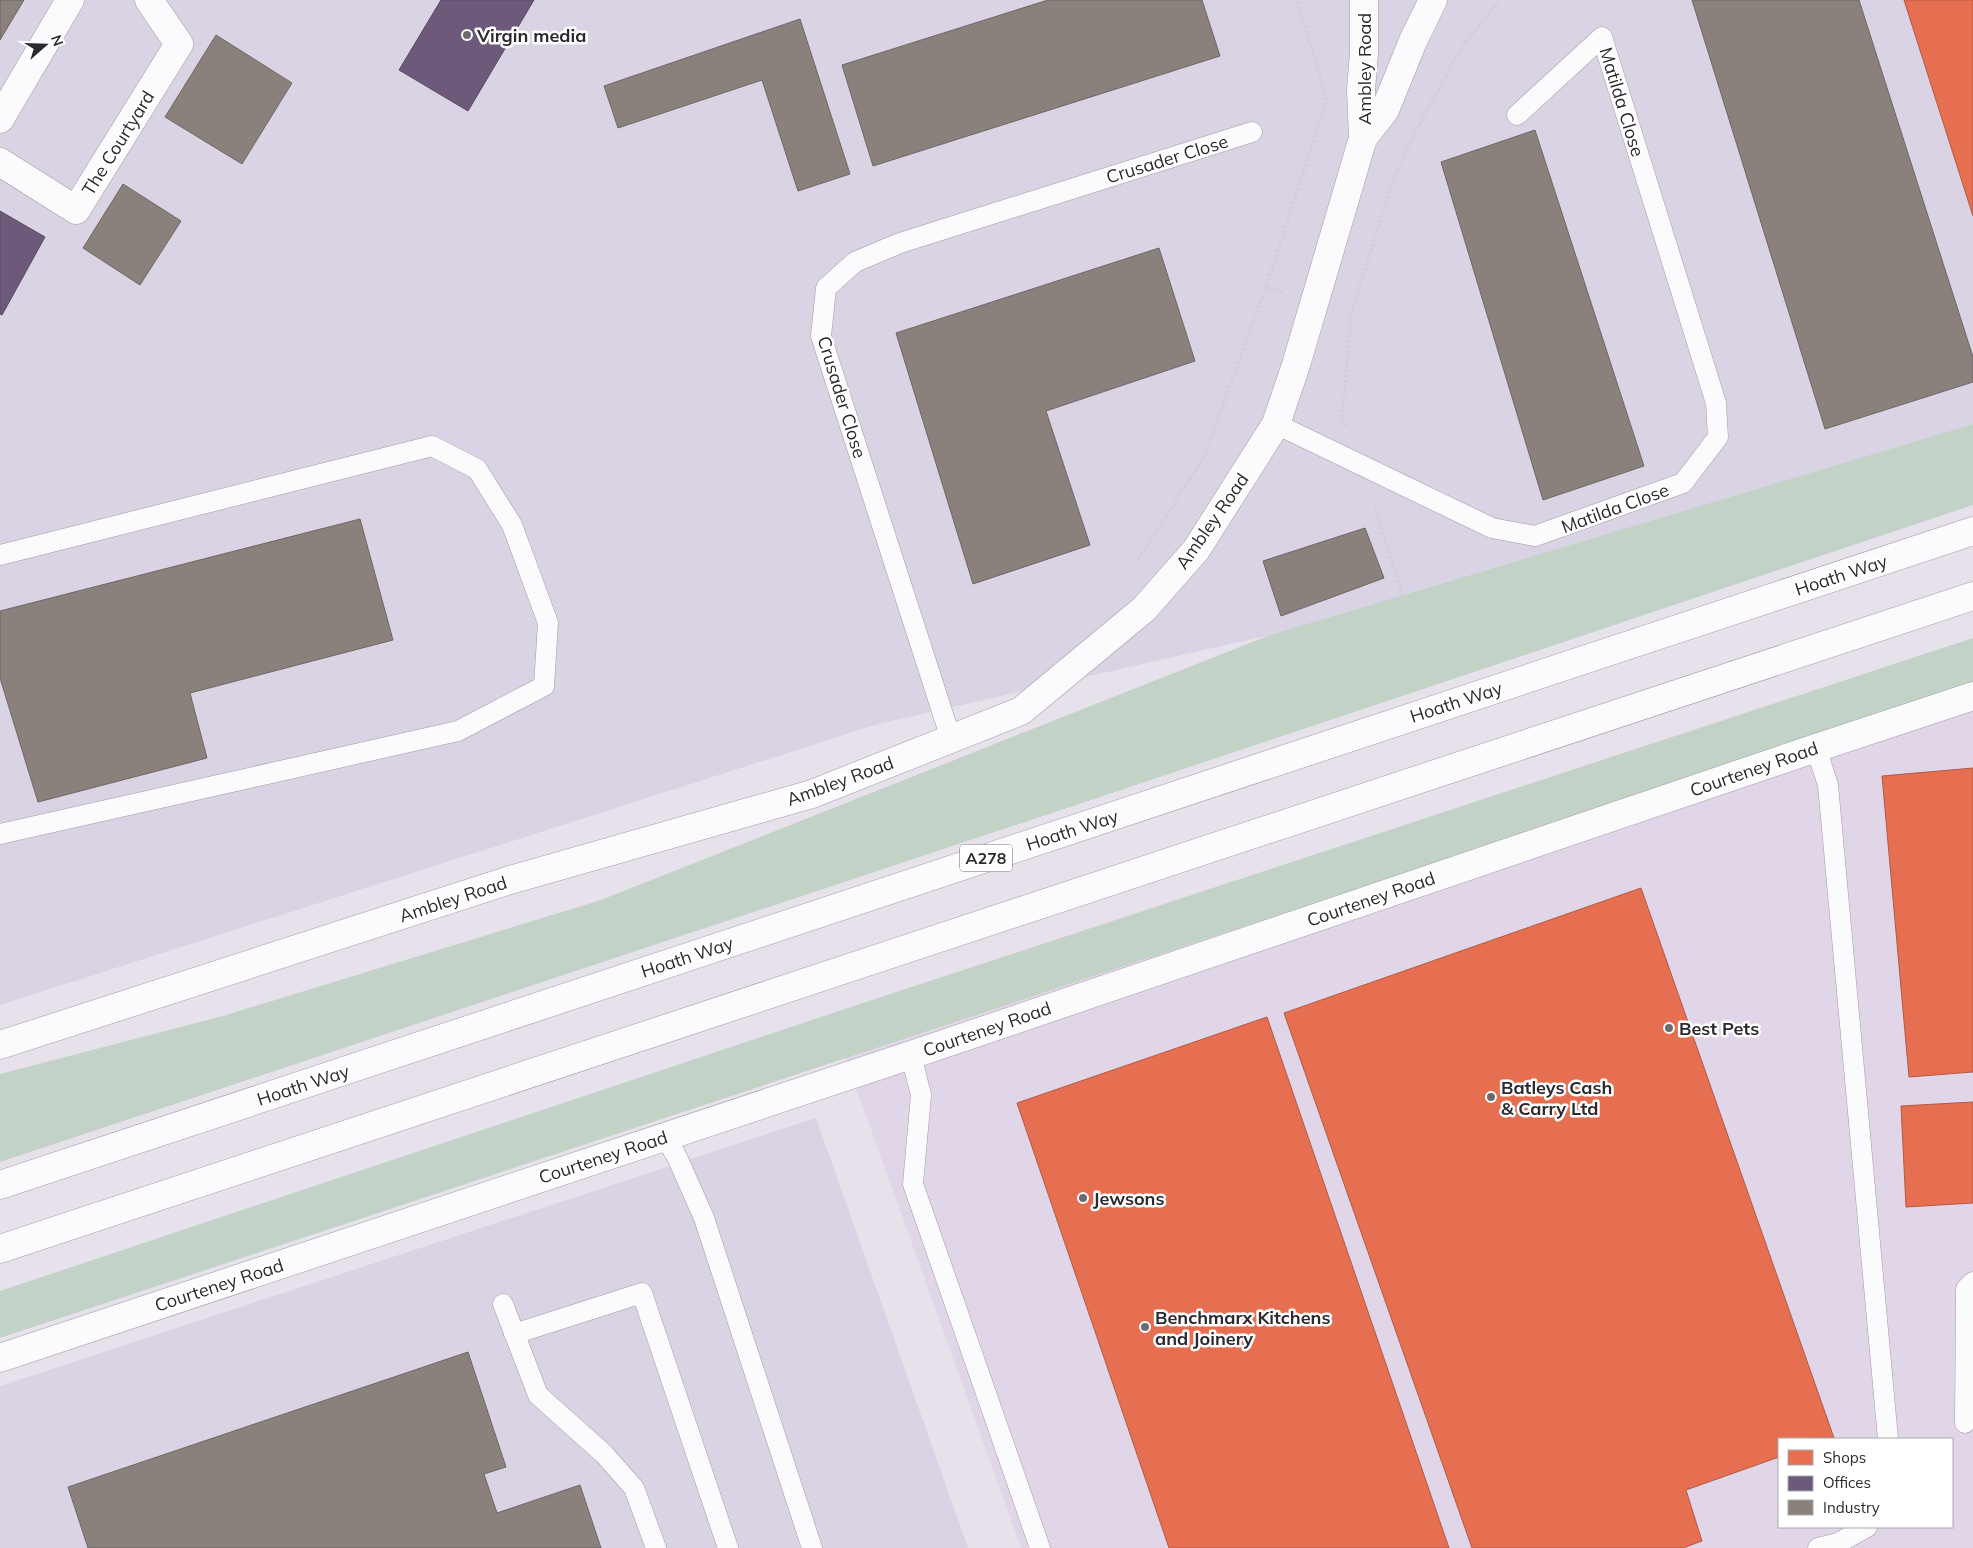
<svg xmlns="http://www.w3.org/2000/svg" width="1973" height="1548" viewBox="0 0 1973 1548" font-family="Mulish,sans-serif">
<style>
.built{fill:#e1d6e8;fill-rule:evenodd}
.industrial{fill:#d9d3e3}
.green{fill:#c3d2c7}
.shops{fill:#e76f51;stroke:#af5a47}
.offices{fill:#6d597a;stroke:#5a4b64}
.industry{fill:#8a817c;stroke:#6e6765}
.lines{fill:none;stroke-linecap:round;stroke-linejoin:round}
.service-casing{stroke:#a19ca4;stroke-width:21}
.minor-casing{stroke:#a19ca4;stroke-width:29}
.primary-casing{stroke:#a19ca4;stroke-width:29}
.path{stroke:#d1cfd2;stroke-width:3;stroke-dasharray:2.5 2.5;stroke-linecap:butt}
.service{stroke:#fbfafc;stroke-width:20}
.minor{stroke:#fbfafc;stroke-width:28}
.primary{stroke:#fbfafc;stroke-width:28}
.poi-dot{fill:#6e6971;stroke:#fff;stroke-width:2}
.labels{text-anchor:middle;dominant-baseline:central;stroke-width:5;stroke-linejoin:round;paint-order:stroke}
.shield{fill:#fff;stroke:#6c696e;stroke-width:1}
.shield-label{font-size:16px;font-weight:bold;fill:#2d2930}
.poi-label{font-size:18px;font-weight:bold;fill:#2d2930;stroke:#fff;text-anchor:start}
.street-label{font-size:18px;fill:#2d2930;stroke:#fff}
</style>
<rect width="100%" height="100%" fill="#e7e1eb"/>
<path class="built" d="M1973 685V1548H1021L845 1057ZM1779 1439H1952V1527H1779Z"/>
<g class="industrial">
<polygon points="0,0 1973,0 1973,424 1270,635 878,724 0,1005"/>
<polygon points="816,1118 968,1548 0,1548 0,1386"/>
</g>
<g class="green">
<polygon points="1973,424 1973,505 1097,798 0,1162 0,1074 223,1016 601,900 1270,635"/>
<polygon points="1973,638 1973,685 0,1338 0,1291 848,1008"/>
</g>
<g class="shops">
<polygon points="1904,0 1973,0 1973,216"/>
<polygon points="1973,768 1973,1072 1909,1077 1882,776"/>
<polygon points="1641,888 1834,1438 1779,1439 1779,1457 1686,1490 1702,1541 1683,1548 1472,1548 1284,1013"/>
<polygon points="1267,1017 1449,1548 1169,1548 1017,1103"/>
<polygon points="1973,1102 1973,1203 1906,1207 1901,1106"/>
</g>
<g class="offices">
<polygon points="441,0 534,0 468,111 399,70"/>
<polygon points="0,211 45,237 2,315 0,314"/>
</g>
<g class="industry">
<polygon points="0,0 24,0 0,40"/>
<polygon points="1048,0 1202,0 1220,56 873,166 842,65"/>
<polygon points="1692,0 1859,0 1973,357 1973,382 1825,429"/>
<polygon points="800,19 850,174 798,191 762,80 618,128 604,86"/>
<polygon points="216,35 292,83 242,164 165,117"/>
<polygon points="1535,130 1644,466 1543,500 1441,162"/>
<polygon points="123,184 181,221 140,285 83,248"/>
<polygon points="1159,248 1195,361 1046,411 1090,545 973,584 896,333"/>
<polygon points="360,519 393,640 190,693 207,758 38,802 0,678 0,611"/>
<polygon points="1365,528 1384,578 1281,616 1263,561"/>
<polygon points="468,1352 506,1467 484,1474 497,1513 580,1485 601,1548 88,1548 68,1487"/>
</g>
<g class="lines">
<defs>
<g id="service">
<polyline points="1276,424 1492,528 1535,536 1683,483 1718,437 1716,403 1602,37 1517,115"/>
<polyline points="0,555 432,446 477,469 512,525 548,623 544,686 458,731 0,834"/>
<polyline points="951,739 821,336 826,288 855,262 900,243 1252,132"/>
<polyline points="1816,748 1828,785 1888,1439"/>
<polyline points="911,1055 921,1095 913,1184 1040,1548"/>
<polyline points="665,1137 677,1157 704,1218 812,1548"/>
<polyline points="503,1304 538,1395 604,1454 634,1488 656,1548"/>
<polyline points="514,1334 642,1293 728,1548"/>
<polyline points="1965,1423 1966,1289 1973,1282"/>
<polyline points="1818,1548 1838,1543 1867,1527"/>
</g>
<g id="minor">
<polyline points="0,119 70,0"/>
<polyline points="1363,138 1385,110 1413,41 1433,0"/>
<polyline points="0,162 76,210 179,44 149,0"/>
<polyline points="0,1045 510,880 812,794 1021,711 1144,609 1196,550 1276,424 1296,365 1363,138 1361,90 1364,53 1364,0"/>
<polyline points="0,1358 911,1055 1816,748 1973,696"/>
</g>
<g id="primary">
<polyline points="0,1185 1973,531"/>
<polyline points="0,1249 1973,596"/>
</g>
</defs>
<use href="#service" class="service-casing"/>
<use href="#minor" class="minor-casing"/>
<use href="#primary" class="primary-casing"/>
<g class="path">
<polyline points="1283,293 1266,287 1327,100 1297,0"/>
<polyline points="1347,426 1342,418 1351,314 1394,178 1415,132 1463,45 1500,0"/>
<polyline points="1375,503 1376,512 1404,600"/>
<polyline points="1138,559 1204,457 1266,287"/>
</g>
<use href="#service" class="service"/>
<use href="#minor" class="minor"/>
<use href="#primary" class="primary"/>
</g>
<g class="poi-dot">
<circle cx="467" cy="35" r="5"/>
<circle cx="1669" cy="1028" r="5"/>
<circle cx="1491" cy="1097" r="5"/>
<circle cx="1083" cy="1198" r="5"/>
<circle cx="1145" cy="1327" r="5"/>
</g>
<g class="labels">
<rect class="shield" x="960" y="844.5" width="52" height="27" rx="4"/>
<g class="shield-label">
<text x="986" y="858">A278</text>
</g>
<g class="poi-label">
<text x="477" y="35">Virgin media</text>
<text x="1679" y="1028">Best Pets</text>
<text x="1501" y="1087">Batleys Cash<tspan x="1501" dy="21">&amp; Carry Ltd</tspan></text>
<text x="1093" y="1198">Jewsons</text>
<text x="1155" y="1317">Benchmarx Kitchens<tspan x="1155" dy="21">and Joinery</tspan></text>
</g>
<g class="street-label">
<text transform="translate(1364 69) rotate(-90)">Ambley Road</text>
<text transform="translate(1622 102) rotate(73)">Matilda Close</text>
<text transform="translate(118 143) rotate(-58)">The Courtyard</text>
<text transform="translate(1167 159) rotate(-17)">Crusader Close</text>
<text transform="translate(842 397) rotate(73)">Crusader Close</text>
<text transform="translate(1615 508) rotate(-20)">Matilda Close</text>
<text transform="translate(1212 521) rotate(-55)">Ambley Road</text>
<text transform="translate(1841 575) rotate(-18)">Hoath Way</text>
<text transform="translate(1456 702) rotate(-18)">Hoath Way</text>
<text transform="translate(1754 769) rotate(-19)">Courteney Road</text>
<text transform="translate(840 781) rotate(-20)">Ambley Road</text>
<text transform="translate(1072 830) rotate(-18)">Hoath Way</text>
<text transform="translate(453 899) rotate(-18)">Ambley Road</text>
<text transform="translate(1371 899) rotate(-19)">Courteney Road</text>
<text transform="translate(687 957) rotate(-18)">Hoath Way</text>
<text transform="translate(987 1029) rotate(-19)">Courteney Road</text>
<text transform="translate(303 1085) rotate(-18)">Hoath Way</text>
<text transform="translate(603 1157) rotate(-18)">Courteney Road</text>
<text transform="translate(219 1285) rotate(-18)">Courteney Road</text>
</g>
</g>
<rect x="1778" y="1438" width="175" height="90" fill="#ffffff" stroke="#aba9ac"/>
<rect x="1788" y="1450" width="25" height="15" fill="#e76f51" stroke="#aba9ac"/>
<text x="1823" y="1463" font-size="15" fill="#2d2930">Shops</text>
<rect x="1788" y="1476" width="25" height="15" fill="#6d597a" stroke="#aba9ac"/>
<text x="1823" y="1488" font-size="15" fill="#2d2930">Offices</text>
<rect x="1788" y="1500" width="25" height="15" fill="#8a817c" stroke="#aba9ac"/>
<text x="1823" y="1513" font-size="15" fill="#2d2930">Industry</text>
<g transform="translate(45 45) rotate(70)" stroke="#ffffff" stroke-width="4" paint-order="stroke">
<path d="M0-4L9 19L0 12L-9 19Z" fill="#2d2930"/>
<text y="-8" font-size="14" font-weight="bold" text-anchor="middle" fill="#2d2930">N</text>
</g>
</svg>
